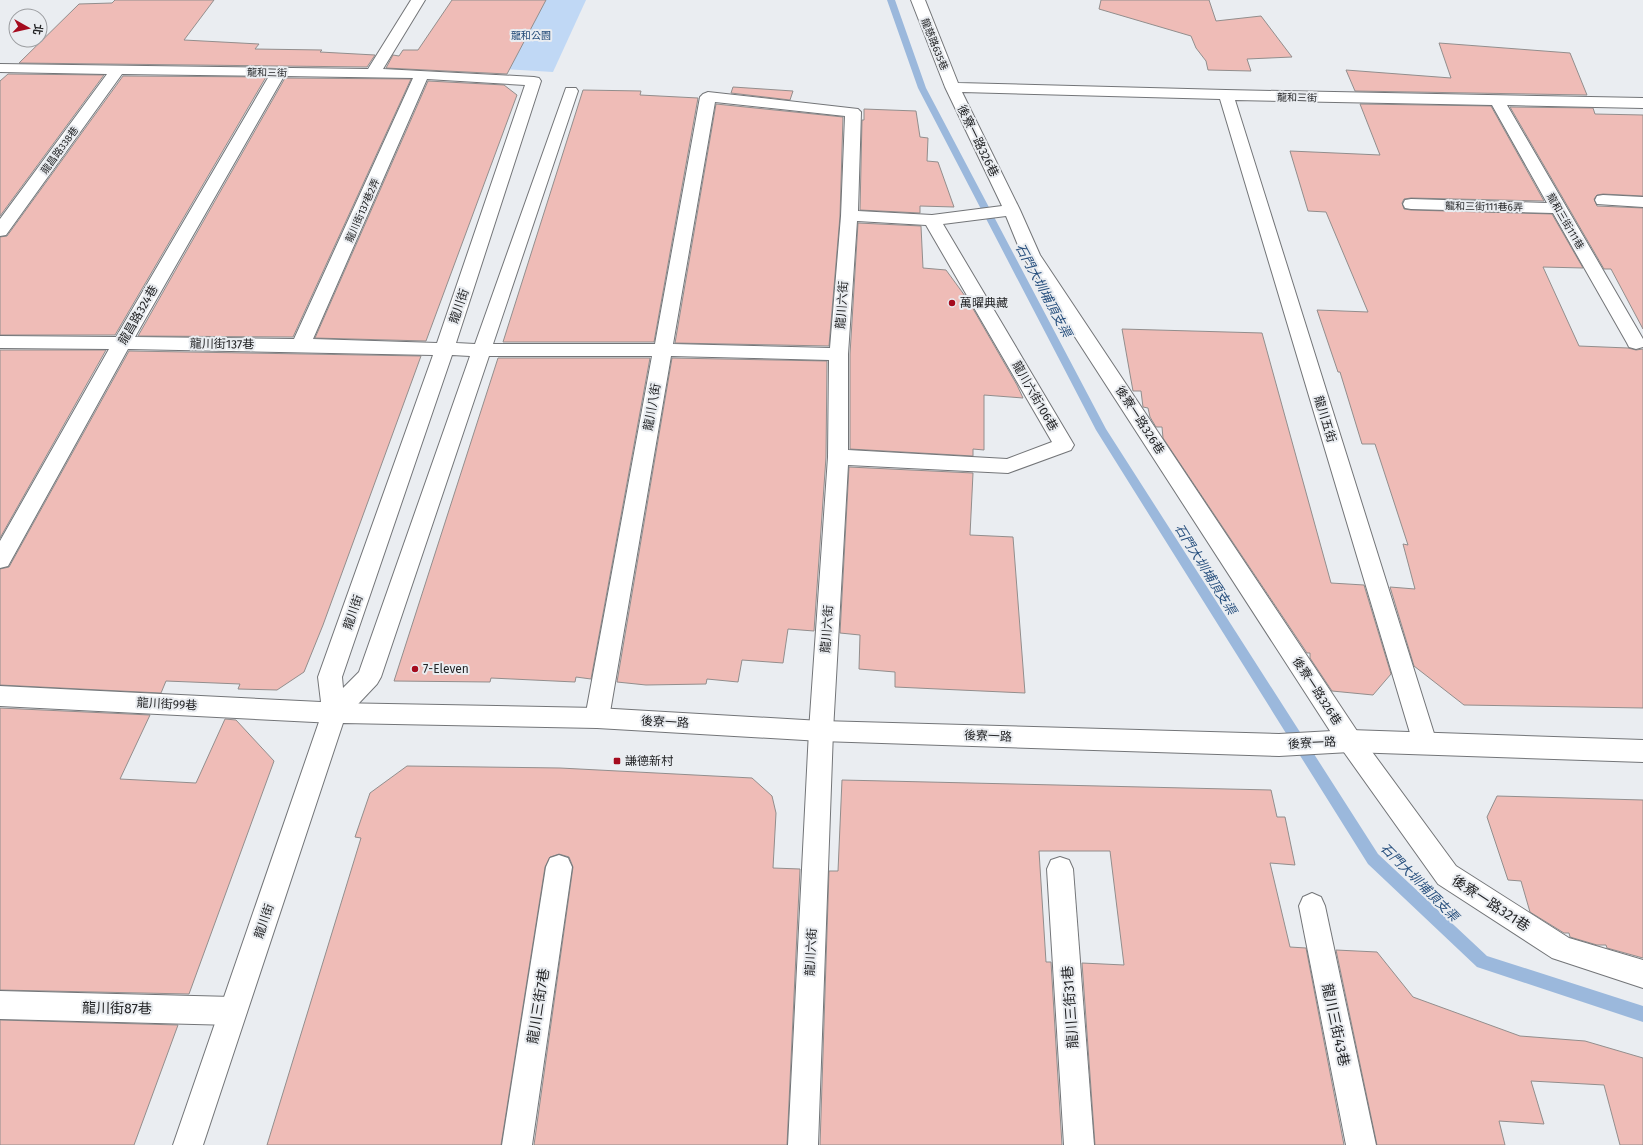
<svg xmlns="http://www.w3.org/2000/svg" width="1643" height="1145" viewBox="0 0 1643 1145" font-family="'Fira Sans','Noto Sans TC',sans-serif">
<style>
.green{fill:#c0d8f5}
.lines{fill:none;stroke-linecap:round;stroke-linejoin:round}
.stream{fill:#9bb8dc;fill-rule:evenodd}
.building{fill:#efbcb7;stroke:#928e8d}
.service-casing{stroke:#737578;stroke-width:2}
.minor-casing{stroke:#737578;stroke-width:2}
.service{fill:#fff;fill-rule:evenodd}
.minor{fill:#fff;fill-rule:evenodd}
.poi-dot{fill:#a50b1e;stroke:#eaedf1;stroke-width:1.5}
.labels{text-anchor:middle;stroke-width:4;stroke-linejoin:round;paint-order:stroke}
.far-park-label{font-size:10px;fill:#214977;stroke:#eaedf1}
.far-street-label{font-size:10px;fill:#242527;stroke:#eaedf1}
.street-label{font-size:12px;fill:#242527;stroke:#eaedf1}
.poi-label{font-size:12px;fill:#242527;stroke:#eaedf1;text-anchor:start}
.water-label{font-size:13px;font-style:italic;fill:#29517f;stroke:#eaedf1}
.near-street-label{font-size:14px;fill:#242527;stroke:#eaedf1}
</style>
<rect width="100%" height="100%" fill="#eaedf1"/>
<path class="green" d="M491,0H586L553,72L454,66Z"/>
<g class="lines">
<path class="stream" d="M887,0H895L926,88L1106,429L1378,854L1487,956L1643,1006V1022L1477,967L1368,864L1096,430L918,88Z"/>
</g>
<g class="building">
<path d="M115,0H214L184,40L259,44L255,49L322,50L320,52L375,55L367,67L19,63L79,4L112,3Z"/>
<path d="M452,0H546L507,74L386,68L393,55L399,56L403,50H418Z"/>
<path d="M1101,0H1209L1216,21L1261,16L1292,57L1247,59L1251,71L1208,70L1206,61L1196,48L1191,36L1099,9Z"/>
<path d="M1439,43L1570,53L1587,95L1355,91L1346,70L1451,78Z"/>
<path d="M8,74L104,75L0,216V81Z"/>
<path d="M123,76L266,77L115,335H0V237L7,236Z"/>
<path d="M285,78L411,79L293,337L138,336Z"/>
<path d="M428,81L504,85L517,95L426,341L315,338Z"/>
<path d="M733,87L793,91L790,100L731,93Z"/>
<path d="M583,90L641,91L640,95L698,98L654,342H503Z"/>
<path d="M716,104L843,117L840,216L829,346L675,343Z"/>
<path d="M1360,104L1491,106L1544,201L1411,198L1404,199L1402,203L1404,209L1411,210L1552,214L1583,268L1543,267L1579,346L1628,348L1636,350L1643,349V708L1464,705L1414,666L1390,587L1415,589L1403,544L1408,545L1375,444H1362L1340,372H1338L1317,310L1368,312L1326,212L1308,211L1290,151L1380,155Z"/>
<path d="M1510,107L1593,108L1595,114L1643,115V196L1603,194L1597,195L1594,199L1597,206L1643,208V329L1611,269H1604Z"/>
<path d="M864,109L916,111L920,137L928,138L927,161L938,162L954,207L920,206V213L860,210L862,120H864Z"/>
<path d="M858,223L921,226L923,268L946,270L968,300L1017,385L1023,398L984,395V450L973,449V456L850,449V354Z"/>
<path d="M1122,329L1262,333L1331,583L1364,585L1391,674L1373,695L1332,691L1310,658V653H1307L1163,438L1162,427H1156L1150,417L1148,408L1143,407L1141,391H1133Z"/>
<path d="M0,350H106L0,538Z"/>
<path d="M129,351L421,356L323,625L304,672L277,690L238,689L240,684L166,681L161,693L0,685V569L9,567Z"/>
<path d="M498,358H650L591,679L576,677L575,682L491,678L490,682L394,681Z"/>
<path d="M672,358L827,361L826,457L814,631L788,629L783,663L742,660L738,682L707,679L706,684L646,685L617,682Z"/>
<path d="M849,467L973,473L970,535L1013,537L1025,693L895,687V672L859,669L860,635L840,633Z"/>
<path d="M0,708L150,715L120,779L196,783L225,719L236,720L274,761L189,994L0,990Z"/>
<path d="M407,766L560,768L752,778L772,796L776,813L773,868L800,869L787,1145H534L573,867L569,857L559,854L550,857L545,867L501,1145H267L361,838L355,837L370,793Z"/>
<path d="M842,780L1271,790L1277,817H1285L1295,865L1270,863L1290,947L1306,948L1344,1145H1095L1082,963L1124,965L1110,851H1039L1046,962H1051L1062,1145H820L829,871H838Z"/>
<path d="M1497,796L1643,800V958L1607,948L1606,945H1597L1570,937L1569,933H1564L1530,912L1521,881L1508,880L1487,817Z"/>
<path d="M1336,950L1377,952L1413,997L1520,1036L1585,1041L1643,1058V1145H1620L1604,1085L1531,1081L1544,1124L1499,1121L1505,1145H1377Z"/>
<path d="M0,1020L178,1025L134,1145H0Z"/>
</g>
<g class="lines">
<g class="service-casing">
<g id="service">
<path d="M411,0H425L383,69L534,77L539,78L541,81L456,343L475,344L566,88H576L578,91L493,344H655L700,97L703,94L708,92L858,109L861,112L858,211L932,215L1002,206L945,87L911,0H925L958,83L1226,90L1643,98V108L1507,105L1643,339V347L1636,349L1629,347L1627,343L1553,213L1411,209L1405,208L1403,204L1405,200L1411,199L1547,203L1492,105L1235,100L1437,743L1434,750L1425,754L1416,750L1413,743L1220,99L962,92L1020,210L1040,255L1359,734L1456,866L1569,938L1643,960V988L1552,958L1438,884L1341,748L1022,255L1006,216L943,224L1074,445L1071,450L1008,473L848,465L833,731L818,1145H788L809,731L828,457L829,360L671,356L609,718L606,725L597,728L588,725L585,718L652,356H489L381,677L377,684L343,720L334,723L0,706V686L321,702L318,677L433,355L128,349L8,566L0,568V541L109,349L0,348V336L116,337L269,76L122,74L6,235L0,236V219L107,74L0,72V64L368,69ZM284,76L413,78L294,339L135,337ZM427,79L525,85L437,343L313,339ZM715,102L845,116L841,216L830,348L673,344ZM857,221L926,225L1052,442L1007,459L848,450V354ZM452,355L470,356L359,672L343,688L342,677Z"/>
<path d="M559,855L568,858L572,867L532,1145H502L546,867L550,858Z"/>
<path d="M1060,857L1069,860L1073,869L1094,1145H1064L1047,869L1051,860Z"/>
<path d="M1312,893L1321,897L1325,906L1376,1145H1346L1299,906L1303,897Z"/>
<path d="M0,991L233,997L243,1001L247,1011L243,1021L233,1025L0,1019Z"/>
</g>
</g>
<g class="minor-casing">
<g id="minor">
<path d="M1603,195L1643,197V207L1597,204L1595,200L1597,196Z"/>
<path d="M334,703L597,708L821,721L1279,734L1350,730L1643,740V762L1350,752L1279,756L821,741L597,728L343,723L203,1145H173L322,713L325,706Z"/>
</g>
</g>
<use href="#service" class="service"/>
<use href="#minor" class="minor"/>
</g>
<g class="poi-dot">
<circle cx="952" cy="303" r="4"/>
<circle cx="415" cy="669" r="4"/>
<rect x="613" y="757" width="8" height="8" rx="2"/>
</g>
<g class="labels">
<g class="far-park-label">
<text x="531" y="39">龍和公園</text>
</g>
<g class="far-street-label">
<text transform="translate(935 44) rotate(68)" y="4">龍慈路635巷</text>
<text transform="translate(267 72) rotate(1)" y="4">龍和三街</text>
<text transform="translate(1297 97) rotate(1)" y="4">龍和三街</text>
<text transform="translate(59 150) rotate(-54)" y="4">龍昌路338巷</text>
<text transform="translate(1484 206) rotate(1)" y="4">龍和三街111巷6弄</text>
<text transform="translate(362 210) rotate(-66)" y="4">龍川街137巷2弄</text>
<text transform="translate(1566 221) rotate(60)" y="4">龍和三街111巷</text>
</g>
<g class="street-label">
<text transform="translate(978 141) rotate(64)" y="4">後寮一路326巷</text>
<text transform="translate(842 305) rotate(-86)" y="4">龍川六街</text>
<text transform="translate(459 306) rotate(-71)" y="4">龍川街</text>
<text transform="translate(138 315) rotate(-60)" y="4">龍昌路324巷</text>
<text transform="translate(222 344) rotate(1)" y="4">龍川街137巷</text>
<text transform="translate(1035 396) rotate(60)" y="4">龍川六街106巷</text>
<text transform="translate(652 407) rotate(-80)" y="4">龍川八街</text>
<text transform="translate(1325 419) rotate(73)" y="4">龍川五街</text>
<text transform="translate(1140 420) rotate(57)" y="4">後寮一路326巷</text>
<text transform="translate(353 612) rotate(-71)" y="4">龍川街</text>
<text transform="translate(827 629) rotate(-86)" y="4">龍川六街</text>
<text transform="translate(1317 691) rotate(57)" y="4">後寮一路326巷</text>
<text transform="translate(167 704) rotate(3)" y="4">龍川街99巷</text>
<text transform="translate(665 722) rotate(3)" y="4">後寮一路</text>
<text transform="translate(988 736) rotate(2)" y="4">後寮一路</text>
<text transform="translate(1312 743) rotate(-3)" y="4">後寮一路</text>
<text transform="translate(264 921) rotate(-71)" y="4">龍川街</text>
<text transform="translate(811 952) rotate(-87)" y="4">龍川六街</text>
</g>
<g class="poi-label">
<text x="960" y="307">萬曜典藏</text>
<text x="423" y="673">7-Eleven</text>
<text x="625" y="765">謙德新村</text>
</g>
<g class="water-label">
<text transform="translate(1044 290) rotate(62)" y="5">石門大圳埔頂支渠</text>
<text transform="translate(1206 569) rotate(58)" y="5">石門大圳埔頂支渠</text>
<text transform="translate(1420 882) rotate(45)" y="5">石門大圳埔頂支渠</text>
</g>
<g class="near-street-label">
<text transform="translate(1491 903) rotate(33)" y="5">後寮一路321巷</text>
<text transform="translate(538 1006) rotate(-81)" y="5">龍川三街7巷</text>
<text transform="translate(1070 1007) rotate(-94)" y="5">龍川三街31巷</text>
<text transform="translate(117 1008) rotate(1)" y="5">龍川街87巷</text>
<text transform="translate(1336 1025) rotate(78)" y="5">龍川三街43巷</text>
</g>
</g>
<g transform="translate(28 28) rotate(98)"><circle r="19" fill="#eaedf1" stroke="#9b9da0"/>
<path d="M0-3L7 15L0 10L-7 15Z" fill="#a50b1e"/>
<text y="-6" font-size="11" font-weight="bold" text-anchor="middle" fill="#242527">北</text>
</g>
</svg>
